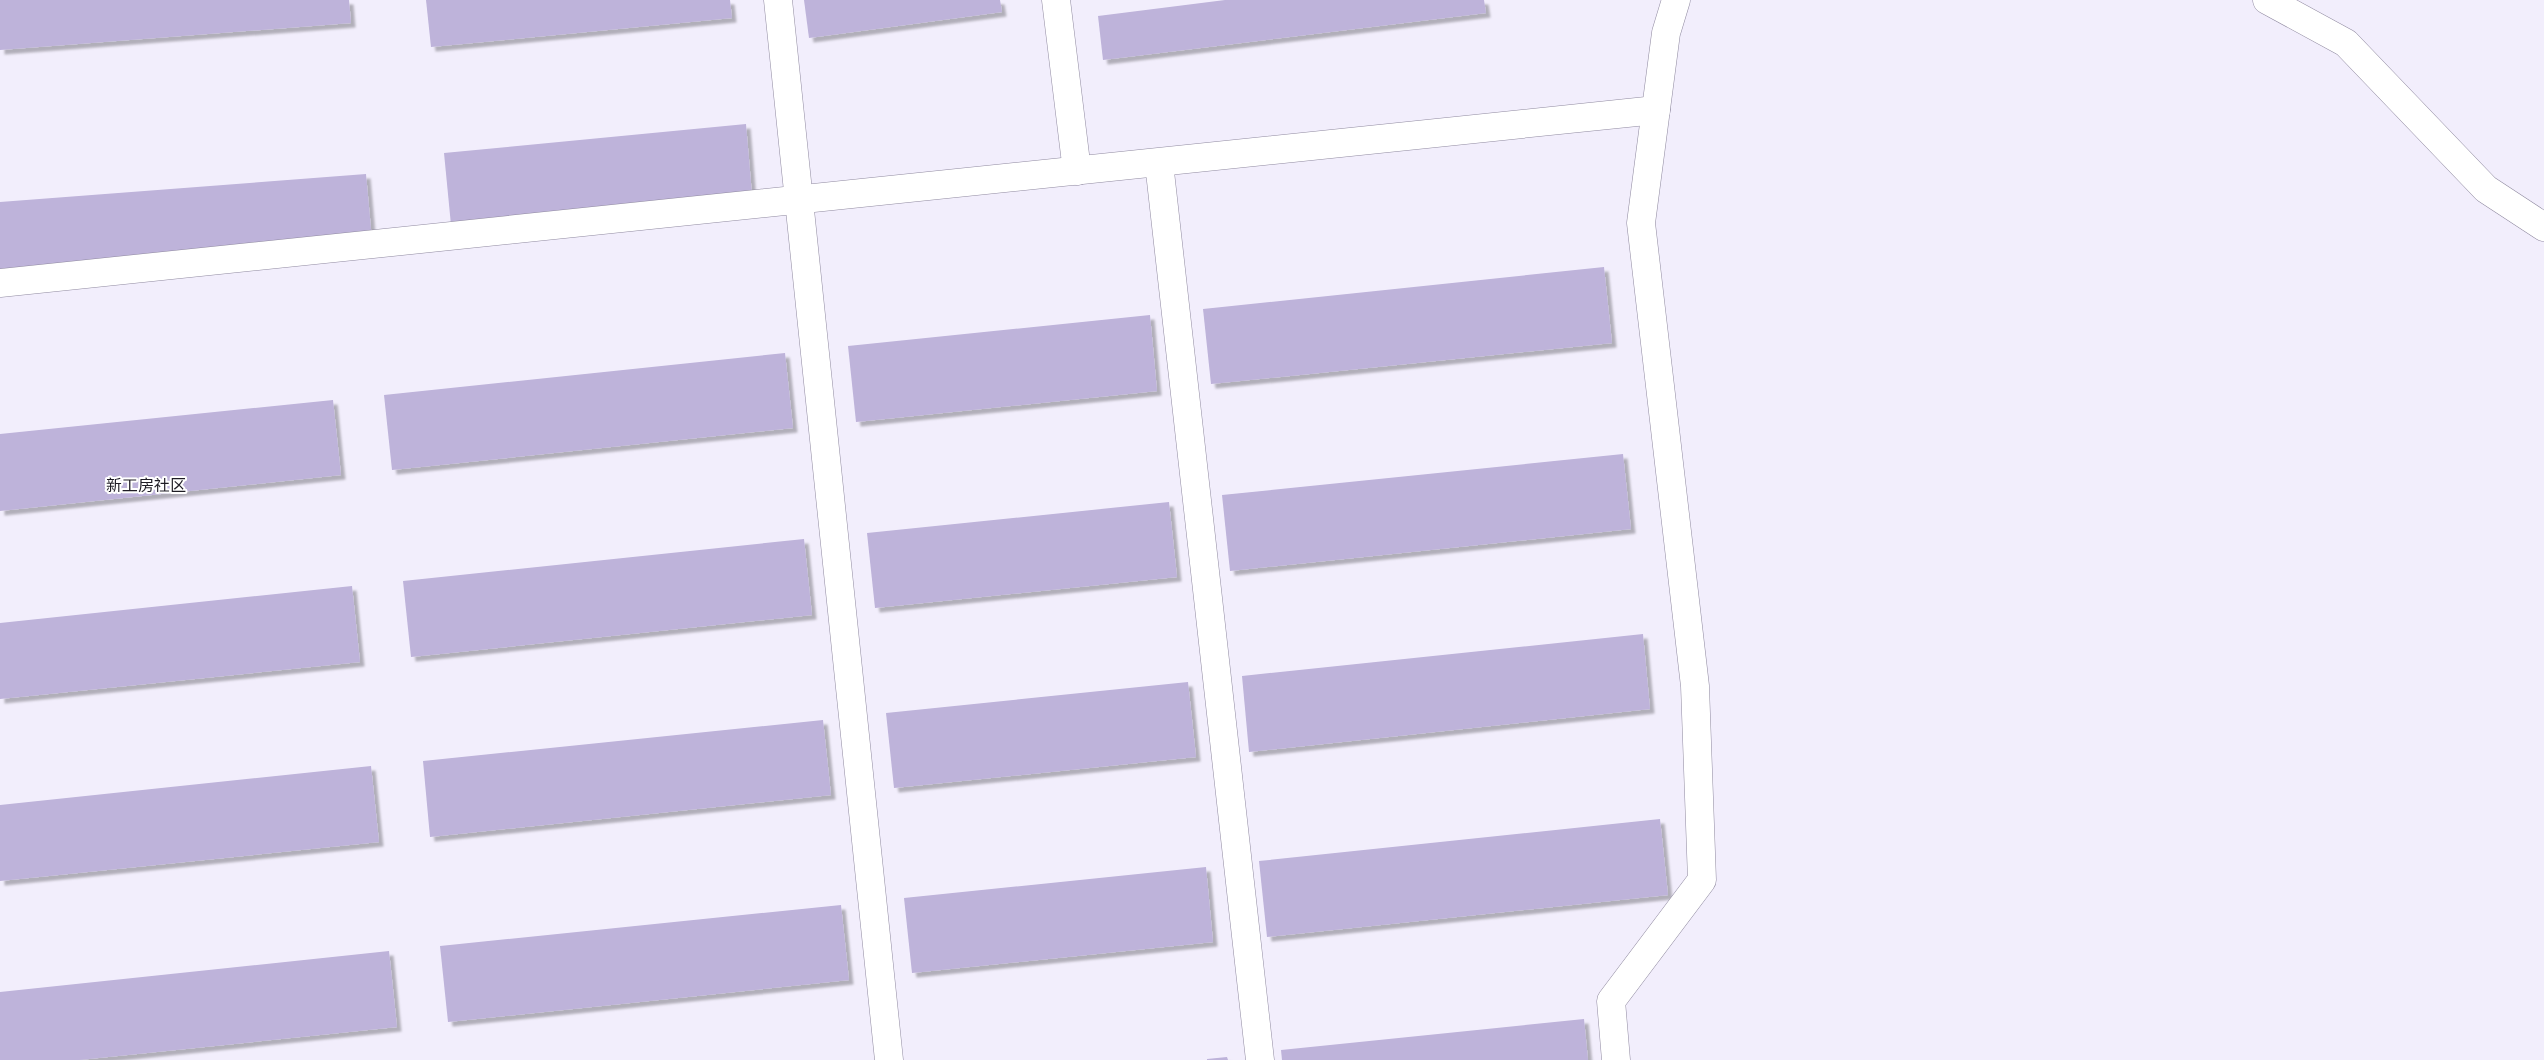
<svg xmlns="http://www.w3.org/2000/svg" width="2544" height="1060" viewBox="0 0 2544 1060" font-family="'Asap Condensed','Noto Sans SC',sans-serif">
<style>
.building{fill:#beb3da;filter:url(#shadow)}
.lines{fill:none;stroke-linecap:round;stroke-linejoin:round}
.minor-casing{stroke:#908aa0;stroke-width:29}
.minor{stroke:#fff;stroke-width:28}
.labels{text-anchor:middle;stroke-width:4;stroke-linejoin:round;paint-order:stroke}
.quarter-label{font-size:16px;fill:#1e1c24;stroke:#fff}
</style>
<defs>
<filter id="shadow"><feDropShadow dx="4.5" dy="4.5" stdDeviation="1" flood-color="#0004"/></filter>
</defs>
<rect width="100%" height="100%" fill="#f2eefc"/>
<g class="building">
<path d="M0,0H349L351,23L0,50Z"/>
<path d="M426,0H730L732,18L431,47Z"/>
<path d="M804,0H1000L1002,12L809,38Z"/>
<path d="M1225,0H1484L1486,13L1103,60L1098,16Z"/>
<path d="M746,124L752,195L451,225L444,153Z"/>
<path d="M366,174L372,240L0,269V202Z"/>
<path d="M1604,267L1612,343L1211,384L1203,309Z"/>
<path d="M1150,315L1157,391L856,422L848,346Z"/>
<path d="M785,353L793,428L392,470L384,395Z"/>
<path d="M333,400L341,475L0,511V434Z"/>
<path d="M1623,454L1631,529L1230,571L1222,495Z"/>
<path d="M1169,502L1177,577L875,608L867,533Z"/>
<path d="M804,539L812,615L411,657L403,581Z"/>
<path d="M352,586L360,662L0,699V623Z"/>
<path d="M1643,634L1650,709L1249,752L1242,676Z"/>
<path d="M1188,682L1196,757L894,788L886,713Z"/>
<path d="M823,720L831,795L430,837L423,761Z"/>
<path d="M371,766L379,842L0,881V805Z"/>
<path d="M1660,819L1668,895L1267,937L1259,861Z"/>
<path d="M1206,867L1213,942L912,973L904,898Z"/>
<path d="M841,905L849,980L448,1022L440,946Z"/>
<path d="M389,951L397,1027L79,1060H0V992Z"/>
<path d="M1584,1019L1588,1060H1282L1281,1050Z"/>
<path d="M1227,1057L1228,1060H1207V1059Z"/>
</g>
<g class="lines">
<g class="minor-casing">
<g id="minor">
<path d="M778,0L889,1060"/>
<path d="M1056,0L1077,171"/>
<path d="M2267,0L2346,43L2486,189L2544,227"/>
<path d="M1159,163L1260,1060"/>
<path d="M0,283L1656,110"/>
<path d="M1616,1060L1611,1001L1702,880L1695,686L1641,223L1666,33L1676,0"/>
</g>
</g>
<use href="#minor" class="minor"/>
</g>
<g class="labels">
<g class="quarter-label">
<text x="146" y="491">新工房社区</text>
</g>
</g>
</svg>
